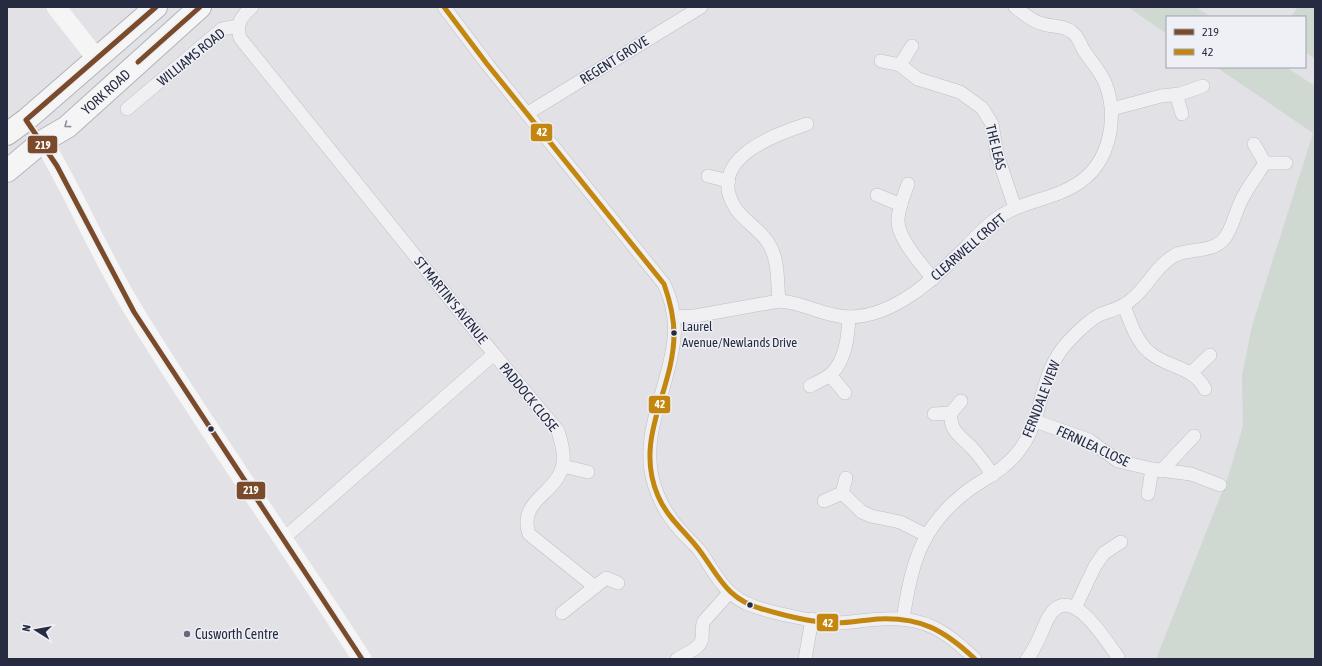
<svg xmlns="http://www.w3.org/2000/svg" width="1322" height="666" viewBox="0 0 1322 666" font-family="'Asap Condensed',sans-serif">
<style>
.green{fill:#cfd9d1}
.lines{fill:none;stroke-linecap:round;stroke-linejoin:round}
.street-casing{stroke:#bfbfc4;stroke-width:14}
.highway-casing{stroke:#b3b4bb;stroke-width:24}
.street{stroke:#f0f0f3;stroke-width:13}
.secondary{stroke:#f5f5f6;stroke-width:19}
.highway{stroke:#f5f5f6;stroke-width:22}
.bus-1-casing{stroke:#eef0f6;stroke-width:8}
.bus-2-casing{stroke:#eef0f6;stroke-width:8}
.bus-1{stroke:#7a4b2a;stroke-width:5}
.bus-2{stroke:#c38710;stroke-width:5}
.oneway{stroke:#8e909c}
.bus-dot{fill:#262b41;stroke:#eef0f6;stroke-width:1.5}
.poi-dot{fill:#676b7b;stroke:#eef0f6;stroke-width:1.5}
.labels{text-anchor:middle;stroke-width:3;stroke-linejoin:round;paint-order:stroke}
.bus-label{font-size:13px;fill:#262b41;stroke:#eef0f6;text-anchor:start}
.street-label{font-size:14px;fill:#262b41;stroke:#eef0f6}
.poi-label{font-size:14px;fill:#262b41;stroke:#eef0f6;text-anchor:start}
.line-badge{stroke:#eef0f6;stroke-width:1.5}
.badge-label{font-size:11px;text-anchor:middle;font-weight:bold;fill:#fff}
</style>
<rect width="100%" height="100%" fill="#e1e1e6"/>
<g class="green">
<path d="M1128,7H1196L1211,17H1167V34Z"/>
<path d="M1298,7H1315V59L1305,52V17H1291Z"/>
<path d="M1216,67H1286L1315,86V659H1156L1228,477L1243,426L1242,376L1252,326L1313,133Z"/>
</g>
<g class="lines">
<g class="street-casing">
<g id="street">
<path d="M252,7C241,16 236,24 240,38L494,354L283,539"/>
<path d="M444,7L487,64L664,284C699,354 633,414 654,484C659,501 669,518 681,531C687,538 694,544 700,551C716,574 724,596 753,606C769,612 819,623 836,623C852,623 868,619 884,619C926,617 946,631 975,659"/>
<path d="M881,61L900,65L918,79L960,92L982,108L992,124L997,154L1015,208"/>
<path d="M900,65L912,46"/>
<path d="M1176,94L1182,114"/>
<path d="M127,109L222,29L238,26"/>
<path d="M1112,109L1161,96L1180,94L1203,86"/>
<path d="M528,113L701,7"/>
<path d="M1254,144L1265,163H1286"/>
<path d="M708,176L729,181"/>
<path d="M908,184C904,196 898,208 898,220C897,238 922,265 933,279"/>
<path d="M877,195L901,205"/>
<path d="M779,301C777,283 779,260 769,244C761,230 745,222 736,209C704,160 773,135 807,124"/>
<path d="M1124,306C1130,321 1136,341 1149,352C1167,368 1193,366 1205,389"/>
<path d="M675,317L695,316L779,301C803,302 825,317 850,317C896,316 935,278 966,247C977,236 988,223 1002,215C1026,200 1056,199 1080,182C1110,161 1118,118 1106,85C1101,71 1090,61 1083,49C1079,42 1079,37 1072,32C1063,25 1053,27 1043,24C1033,22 1023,13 1015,7"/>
<path d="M494,354L558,431C562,444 566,458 561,471C553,494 518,502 529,534L595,587"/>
<path d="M1191,373L1210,355"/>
<path d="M830,375L845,393"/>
<path d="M810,386C817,382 826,379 832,373C846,359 848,336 849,317"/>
<path d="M951,413C949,431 961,436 972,448C980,456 986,466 993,475"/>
<path d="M934,414L951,413L961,401"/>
<path d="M1035,421L1089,440L1118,461L1152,469L1191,474L1220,485"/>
<path d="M563,466L588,472"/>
<path d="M1161,471L1194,436"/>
<path d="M842,493L862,512L871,516L900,522L926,535"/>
<path d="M1148,494L1152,469"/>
<path d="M824,501L842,493L846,478"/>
<path d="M1075,608L1095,566L1104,553L1121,542"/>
<path d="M562,613L606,578L618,583"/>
<path d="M903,619C912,562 921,525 970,489C987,477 1005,469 1018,452C1045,419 1037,376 1067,343C1076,333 1087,322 1099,315C1111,310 1123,308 1132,299C1149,285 1155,267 1175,255C1190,248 1212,253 1224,239C1233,228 1235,212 1242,199C1248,187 1257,175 1265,163"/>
<path d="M677,659C685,654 700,649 702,639C703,633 701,627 704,621L729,593"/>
<path d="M805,659L812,619"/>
<path d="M1027,659C1037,647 1041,632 1048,618C1070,579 1105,640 1118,657"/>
</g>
</g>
<g class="highway-casing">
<g id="highway">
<path d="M7,134L26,120L156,7"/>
<path id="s1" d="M7,171L43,141L67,127L200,7"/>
</g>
</g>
<use href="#street" class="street"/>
<g class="secondary">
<path d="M56,7L97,59"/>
<path d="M43,141C76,196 100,256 134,311C206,429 287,542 362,659"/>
</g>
<use href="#highway" class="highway"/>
<g class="bus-1-casing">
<g id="bus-1">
<path d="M156,7L26,120L57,166L134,312L362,659"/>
<path d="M138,62L200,7"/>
</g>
</g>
<g class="bus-2-casing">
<path id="bus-2" d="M444,7L487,64L664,284C670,301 674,316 674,334C674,390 633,438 658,496C668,519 686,532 700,551C720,578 727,599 762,609C786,616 812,623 836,623C850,623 864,620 878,619C921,617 944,630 975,659"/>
</g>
<use href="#bus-1" class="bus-1"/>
<use href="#bus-2" class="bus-2"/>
</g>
<defs><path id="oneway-chevron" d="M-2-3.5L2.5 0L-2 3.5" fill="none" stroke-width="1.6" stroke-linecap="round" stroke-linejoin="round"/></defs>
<use class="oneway" href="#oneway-chevron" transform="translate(67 125) rotate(143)"/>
<g class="bus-dot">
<circle cx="674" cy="333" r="3.5"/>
<circle cx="211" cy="429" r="3.5"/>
<circle cx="750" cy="605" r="3.5"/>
</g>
<circle class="poi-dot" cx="187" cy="634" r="4"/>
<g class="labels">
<g class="bus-label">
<text x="682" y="331">Laurel<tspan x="682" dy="16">Avenue/Newlands Drive</tspan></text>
</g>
<g class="street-label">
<text transform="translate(191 57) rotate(-39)" y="5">WILLIAMS ROAD</text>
<text transform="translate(614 60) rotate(-32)" y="5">REGENT GROVE</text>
<text dy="5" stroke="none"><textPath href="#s1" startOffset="127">YORK ROAD</textPath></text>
<text transform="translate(996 147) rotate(76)" y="5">THE LEAS</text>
<text transform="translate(968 247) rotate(-41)" y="5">CLEARWELL CROFT</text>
<text transform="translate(451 300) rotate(51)" y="5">ST MARTIN'S AVENUE</text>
<text transform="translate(529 397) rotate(51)" y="5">PADDOCK CLOSE</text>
<text transform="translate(1041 399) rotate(-69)" y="5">FERNDALE VIEW</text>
<text transform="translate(1093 446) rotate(25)" y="5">FERNLEA CLOSE</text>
</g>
<g class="poi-label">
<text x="195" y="639">Cusworth Centre</text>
</g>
</g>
<g class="line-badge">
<rect x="530" y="123" width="23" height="19" rx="4" fill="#c38710"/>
<rect x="27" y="135" width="31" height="19" rx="4" fill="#7a4b2a"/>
<rect x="648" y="395" width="23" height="19" rx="4" fill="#c38710"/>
<rect x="236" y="481" width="30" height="19" rx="4" fill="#7a4b2a"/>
<rect x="816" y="613" width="23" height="19" rx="4" fill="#c38710"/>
</g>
<g class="badge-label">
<text x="542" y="136">42</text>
<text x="43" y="149">219</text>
<text x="660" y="408">42</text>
<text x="251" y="494">219</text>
<text x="828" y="627">42</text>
</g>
<rect width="1322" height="666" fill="none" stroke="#262b41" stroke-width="16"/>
<rect x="1166" y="16" width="140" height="52" fill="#eef0f6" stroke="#9ea1ae"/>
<rect x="1174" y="29" width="20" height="6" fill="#7a4b2a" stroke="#9ea1ae"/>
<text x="1202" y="36" font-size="12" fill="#262b41">219</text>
<rect x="1174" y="49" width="20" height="6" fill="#c38710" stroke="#9ea1ae"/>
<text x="1202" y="56" font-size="12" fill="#262b41">42</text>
<g transform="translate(36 630) rotate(281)" stroke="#eef0f6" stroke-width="3" paint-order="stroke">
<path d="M0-3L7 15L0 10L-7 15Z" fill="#262b41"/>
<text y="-6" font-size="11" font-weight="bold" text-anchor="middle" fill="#262b41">N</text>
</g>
</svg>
